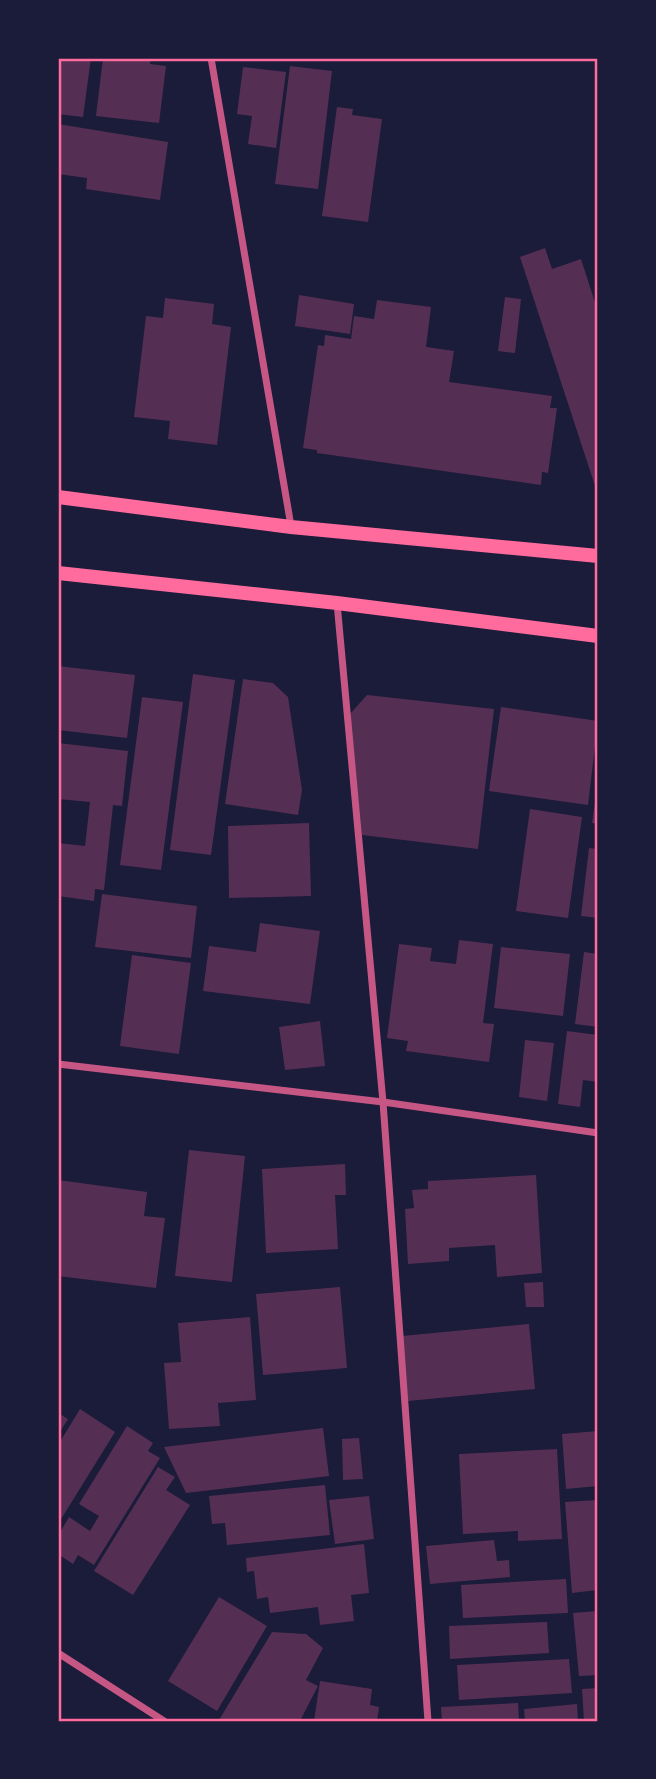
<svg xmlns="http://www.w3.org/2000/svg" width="656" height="1779" viewBox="0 0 656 1779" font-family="'PT Sans Narrow',sans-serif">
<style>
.building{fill:#542f53}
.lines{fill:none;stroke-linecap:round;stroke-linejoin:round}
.minor{stroke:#c65784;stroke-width:7}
.secondary{stroke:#ff6b9d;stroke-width:14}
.neatline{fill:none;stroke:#ff6b9d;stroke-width:2.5}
</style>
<rect width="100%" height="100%" fill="#1b1b3a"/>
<g class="building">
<path d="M58,58H91L83,117L58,114Z"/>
<path d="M103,58H151L150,64L166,66L159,123L96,116Z"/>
<path d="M290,66L332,71L318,189L275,184Z"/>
<path d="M243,67L286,72L276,148L248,144L252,116L237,114Z"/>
<path d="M337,107L353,109L352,115L382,119L368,222L322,216Z"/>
<path d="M58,124L168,142L160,200L86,189L87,178L58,174Z"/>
<path d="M545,248L552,269L581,259L598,312V495L520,257Z"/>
<path d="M299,295L354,304L350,334L295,326Z"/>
<path d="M505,297L521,299L515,353L498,351Z"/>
<path d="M165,298L214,304L212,324L231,327L217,445L168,439L170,421L134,417L146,316L163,318Z"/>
<path d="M377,300L431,307L426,347L454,351L449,382L552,396L550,408H557L548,473L542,472L541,485L317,453V450L303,448L318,345L324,346L325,335L351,339L354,316L374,319Z"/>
<path d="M58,666L135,675L127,738L58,730Z"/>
<path d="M193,674L235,680L211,855L170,850Z"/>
<path d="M243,679L273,683L288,697L302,790L298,815L225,804Z"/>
<path d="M367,695L494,709L478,849L362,835L350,714Z"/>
<path d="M142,697L183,702L161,870L120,865Z"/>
<path d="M501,707L598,721L588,805L489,791Z"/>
<path d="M58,743L128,751L122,806L113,805L104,890L95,889L94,901L58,896V843L85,846L90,802L58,799Z"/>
<path d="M597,788H598V824L592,823Z"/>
<path d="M530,809L582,817L568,918L516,911Z"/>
<path d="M309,823L311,896L229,898L228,826Z"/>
<path d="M589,848L598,849V918L581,916Z"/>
<path d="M102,894L197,906L191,958L95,947Z"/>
<path d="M260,923L320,931L310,1004L203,991L209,946L256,952Z"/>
<path d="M459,940L493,944L483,1023L494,1024L489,1062L406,1051L408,1041L387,1038L399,944L432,948L430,961L456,964Z"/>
<path d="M501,947L570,954L563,1016L494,1008Z"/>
<path d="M584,952L598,954V1027L575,1024Z"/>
<path d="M132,955L191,963L179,1054L120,1046Z"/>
<path d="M320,1021L325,1066L285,1070L279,1027Z"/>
<path d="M567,1031L598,1035V1082L583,1080L580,1107L558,1104Z"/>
<path d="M525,1040L554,1043L547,1101L519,1097Z"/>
<path d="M189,1150L245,1156L232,1282L175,1276Z"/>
<path d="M345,1164L346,1195H335L338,1249L266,1253L262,1169Z"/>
<path d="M536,1175L542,1273L497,1277L495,1245L449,1248V1261L408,1264L405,1209L414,1208L412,1190L428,1189V1181Z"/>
<path d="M58,1180L147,1192L144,1216L165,1218L156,1288L58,1276Z"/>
<path d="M543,1282L544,1307H526L524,1283Z"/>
<path d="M340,1287L347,1368L263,1375L256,1294Z"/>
<path d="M250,1317L256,1400L218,1403L220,1426L169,1429L164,1363L181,1362L178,1323Z"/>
<path d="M529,1324L535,1389L408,1401L402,1336Z"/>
<path d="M80,1409L115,1432L58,1524V1445Z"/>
<path d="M58,1413L68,1419L58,1435Z"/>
<path d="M127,1426L153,1443L148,1451L160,1458L94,1565L78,1555L73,1564L58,1554V1536L69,1517L90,1531L99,1516L79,1504Z"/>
<path d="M323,1428L329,1476L186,1493L164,1447Z"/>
<path d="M598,1431V1486L566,1489L562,1434Z"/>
<path d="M359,1438L363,1479L343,1480L342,1439Z"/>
<path d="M557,1449L562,1539L518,1541V1531L463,1534L459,1454Z"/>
<path d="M158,1467L175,1477L166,1490L190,1505L133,1595L94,1571Z"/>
<path d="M325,1485L330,1535L227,1545L225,1523L212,1524L209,1496Z"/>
<path d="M369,1496L374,1539L335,1544L329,1500Z"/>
<path d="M598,1500V1590L572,1593L565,1502Z"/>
<path d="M494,1540L497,1561L509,1560L510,1577L430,1584L426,1546Z"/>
<path d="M364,1544L369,1593L351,1595L354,1621L320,1625L318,1607L270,1613L268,1597L257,1599L254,1571L247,1572L246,1558Z"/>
<path d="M566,1579L568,1613L463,1618L461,1585Z"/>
<path d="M219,1597L267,1626L217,1711L168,1681Z"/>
<path d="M598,1611V1675L579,1676L573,1613Z"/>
<path d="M547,1622L549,1653L450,1659L449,1626Z"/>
<path d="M272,1632L306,1634L323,1648L306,1680L318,1686L300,1721H221L219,1720Z"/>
<path d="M569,1659L572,1693L459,1700L457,1665Z"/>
<path d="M320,1681L372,1689L370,1705L379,1707L377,1721H314Z"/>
<path d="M598,1688V1721H584L582,1689Z"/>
<path d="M518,1703L519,1721H442L441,1707Z"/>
<path d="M577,1704L578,1721H525L524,1709Z"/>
</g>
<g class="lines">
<g class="minor">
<path d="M211,58L291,526"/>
<path d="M337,603L383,1102L428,1721"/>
<path d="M58,1064L383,1102L598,1133"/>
<path d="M58,1653L164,1721"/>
</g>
<g class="secondary">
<path d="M58,497L291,527L598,556"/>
<path d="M58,573L337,603L598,636"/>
</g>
</g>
<rect width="656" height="1779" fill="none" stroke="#1b1b3a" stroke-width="119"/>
<rect x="60" y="60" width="536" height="1660" class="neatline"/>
</svg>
